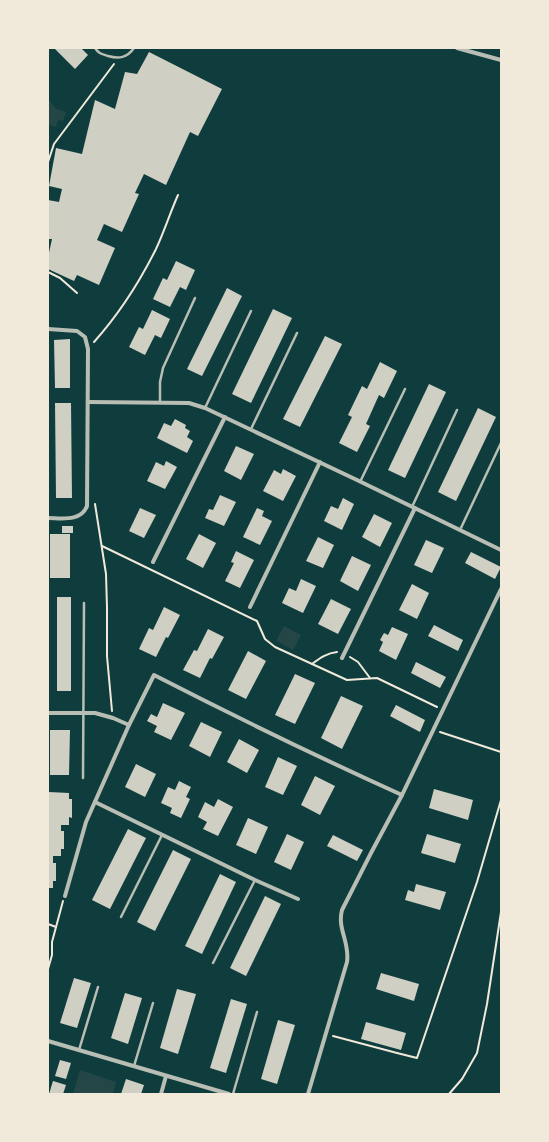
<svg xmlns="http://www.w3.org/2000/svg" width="549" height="1142" viewBox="0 0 549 1142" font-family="Bitter,serif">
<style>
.green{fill:#244646}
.building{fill:#cfcfc3}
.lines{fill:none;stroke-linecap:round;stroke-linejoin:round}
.path{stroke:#f1e9da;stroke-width:2}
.service{stroke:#b8beb3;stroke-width:2.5}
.minor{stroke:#b8beb3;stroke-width:4}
</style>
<rect width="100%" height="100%" fill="#0f3d3e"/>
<g class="green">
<path d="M48,99L56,109L66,112L63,121L58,120L56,127L50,125L48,131Z"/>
<path d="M284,626L301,635L293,650L276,641Z"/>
<path d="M80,1070L116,1082L113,1094H73Z"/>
</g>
<g class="building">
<path d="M54,48H81L88,55L75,69Z"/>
<path d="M149,52L222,89L198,136L190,132L166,185L144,174L135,193L139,194L122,232L104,224L97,240L115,248L99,285L77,275L74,281L48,269V257L52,239H48V200L59,202L62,189L49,186L56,148L82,154L95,100L115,109L125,72L137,74Z"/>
<path d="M176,261L195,270L186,290L180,287L170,307L153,299L163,278L167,280Z"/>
<path d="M227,288L242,296L202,376L187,369Z"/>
<path d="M273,309L292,318L251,403L232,394Z"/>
<path d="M152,310L170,319L161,338L155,335L145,355L129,347L139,327L143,329Z"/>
<path d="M325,336L342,344L300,427L283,419Z"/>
<path d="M70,339V388H55L54,340Z"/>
<path d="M380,362L397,371L384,398L379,395L366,424L370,426L357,452L339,443L352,417L348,415L362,386L367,389Z"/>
<path d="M429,384L446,392L405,478L388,470Z"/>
<path d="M55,403H71L72,498H56Z"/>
<path d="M478,408L496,417L456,501L438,492Z"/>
<path d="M175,419L186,425L185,428L190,431L187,437L193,441L187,453L157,438L164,423L171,426Z"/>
<path d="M236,446L254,454L241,480L224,471Z"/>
<path d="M166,461L177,467L165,489L147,481L156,462L164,466Z"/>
<path d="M283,469L296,476L283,501L263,491L274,470L281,474Z"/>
<path d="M220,495L236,502L224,526L205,518L209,509L213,510Z"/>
<path d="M343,498L354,504L342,530L324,521L331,506L338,509Z"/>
<path d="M140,508L156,515L144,538L129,531Z"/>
<path d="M257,508L264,511L262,516L272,521L260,545L243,537Z"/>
<path d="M374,514L392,523L380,547L362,537Z"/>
<rect x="62" y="526" width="11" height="7"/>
<rect x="50" y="534" width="20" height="44"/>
<path d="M199,534L216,543L203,568L186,559Z"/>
<path d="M318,537L334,545L323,568L306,561Z"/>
<path d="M426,540L444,548L432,573L414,565Z"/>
<path d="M236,551L254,560L240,588L225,581L234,563L231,562Z"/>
<path d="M471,552L501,567L495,579L465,563Z"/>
<path d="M352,556L371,565L358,591L340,581Z"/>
<path d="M301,579L316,586L303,613L282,603L289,588L296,591Z"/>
<path d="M412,584L429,593L417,619L399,610Z"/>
<rect x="57" y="597" width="14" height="94"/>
<path d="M331,599L351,609L338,634L318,624Z"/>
<path d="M164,607L180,615L168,638L166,637L156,657L139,649L149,628L153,630Z"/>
<path d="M434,625L463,640L458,651L428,636Z"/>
<path d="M392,627L408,634L396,660L379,651L383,642L380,640L384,633L388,635Z"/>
<path d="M208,629L224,637L212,659L210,658L200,678L183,670L194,650L197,651Z"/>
<path d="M248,651L266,661L246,699L228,690Z"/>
<path d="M416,662L446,677L440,688L411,673Z"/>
<path d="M295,674L315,683L295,724L275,715Z"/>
<path d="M341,696L363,706L342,749L321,738Z"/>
<path d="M163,703L185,713L171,740L154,732L157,726L147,721L151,714L157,717Z"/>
<path d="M396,705L425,720L420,732L390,716Z"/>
<path d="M201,722L222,732L210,757L189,746Z"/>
<path d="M50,730H70L69,775H50Z"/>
<path d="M239,739L259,750L247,773L227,762Z"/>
<path d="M278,757L297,766L283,795L265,787Z"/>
<path d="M136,764L156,774L145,797L125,787Z"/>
<path d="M315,776L335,786L320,815L301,805Z"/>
<path d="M179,781L191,787L186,797L190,799L181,818L170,813L172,808L161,803L168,787L175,790Z"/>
<path d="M434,789L473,800L468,820L429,808Z"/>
<path d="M49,792L69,793V799H72V818L69,817V825H61V831H64V849H61V856H53V863H56V881H53V888H48Z"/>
<path d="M218,799L233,807L218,836L203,829L207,822L198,817L205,802L214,807Z"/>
<path d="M248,818L268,827L256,854L236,845Z"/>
<path d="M128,829L146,838L110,909L92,900Z"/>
<path d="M287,834L304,842L291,870L274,862Z"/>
<path d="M427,834L461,844L455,863L421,853Z"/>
<path d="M333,835L363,850L357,861L327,846Z"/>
<path d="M173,850L191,859L155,931L137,922Z"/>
<path d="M220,874L236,882L202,954L185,946Z"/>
<path d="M416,884L446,892L440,910L405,900L408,890L414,892Z"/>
<path d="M265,896L281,904L246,976L230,968Z"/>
<path d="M381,973L419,984L414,1001L376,989Z"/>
<path d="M74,978L91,983L77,1028L60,1023Z"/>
<path d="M177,989L196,994L178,1054L160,1048Z"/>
<path d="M125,993L142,998L128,1044L111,1038Z"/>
<path d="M231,999L247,1004L226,1073L210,1068Z"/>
<path d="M278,1020L295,1025L277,1084L261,1079Z"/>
<path d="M366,1022L406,1033L401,1050L361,1039Z"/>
<path d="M60,1060L71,1063L66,1079L55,1076Z"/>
<path d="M126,1079L144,1085L141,1094L139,1093L138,1094H121Z"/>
<path d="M53,1081L66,1085L63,1094H49Z"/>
</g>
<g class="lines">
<g class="path">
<path d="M48,162L54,144L114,64"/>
<path d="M48,272L60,278L77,293"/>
<path d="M94,342C119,314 139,283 156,249C164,232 170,213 178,195"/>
<path d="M95,504L106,574L107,608V656L112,711"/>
<path d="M102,546L257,621L265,639L275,647L347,680L377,678L437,707"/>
<path d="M350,657L358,662L370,678"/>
<path d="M312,664C320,658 327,653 337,652"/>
<path d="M440,732L501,752"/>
<path d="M48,924L56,927"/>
<path d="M48,969L52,955V942L63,901"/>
<path d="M333,1036L397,1053L417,1058L477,882L501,800"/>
<path d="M449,1094L462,1079L477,1053L487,1004L501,912"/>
</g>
<g class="service">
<path d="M95,48C99,54 102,54 108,56C119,59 127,58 134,48"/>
<path d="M160,402V382L163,368L195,298"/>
<path d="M205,408L251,311"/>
<path d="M251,429L297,333"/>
<path d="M360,482L405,389"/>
<path d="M412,507L457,410"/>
<path d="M460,530L501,443"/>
<path d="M83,778L84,603"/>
<path d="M121,917L162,835"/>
<path d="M213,963L255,880"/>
<path d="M79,1050L98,987"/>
<path d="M134,1066L153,1003"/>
<path d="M233,1094L257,1012"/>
</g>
<g class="minor">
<path d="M457,48L501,60"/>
<path d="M48,329L77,331L85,337L88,349L87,506C81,522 61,518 48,518"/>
<path d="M88,402L189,403L205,408L357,480L501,550"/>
<path d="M153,562L225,417"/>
<path d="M250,607L320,462"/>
<path d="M342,658L415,508"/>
<path d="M48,713H95L113,718L129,725"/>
<path d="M95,802L255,880L298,899"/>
<path d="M65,896L86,822L129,725L154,675C236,717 318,757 402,795"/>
<path d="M48,1041L229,1094"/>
<path d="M161,1094L166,1076"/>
<path d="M308,1094L347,962C350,942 337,929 342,910L371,853L402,795L501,589"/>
</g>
</g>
<rect width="549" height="1142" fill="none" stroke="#f1e9da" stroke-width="98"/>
</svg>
